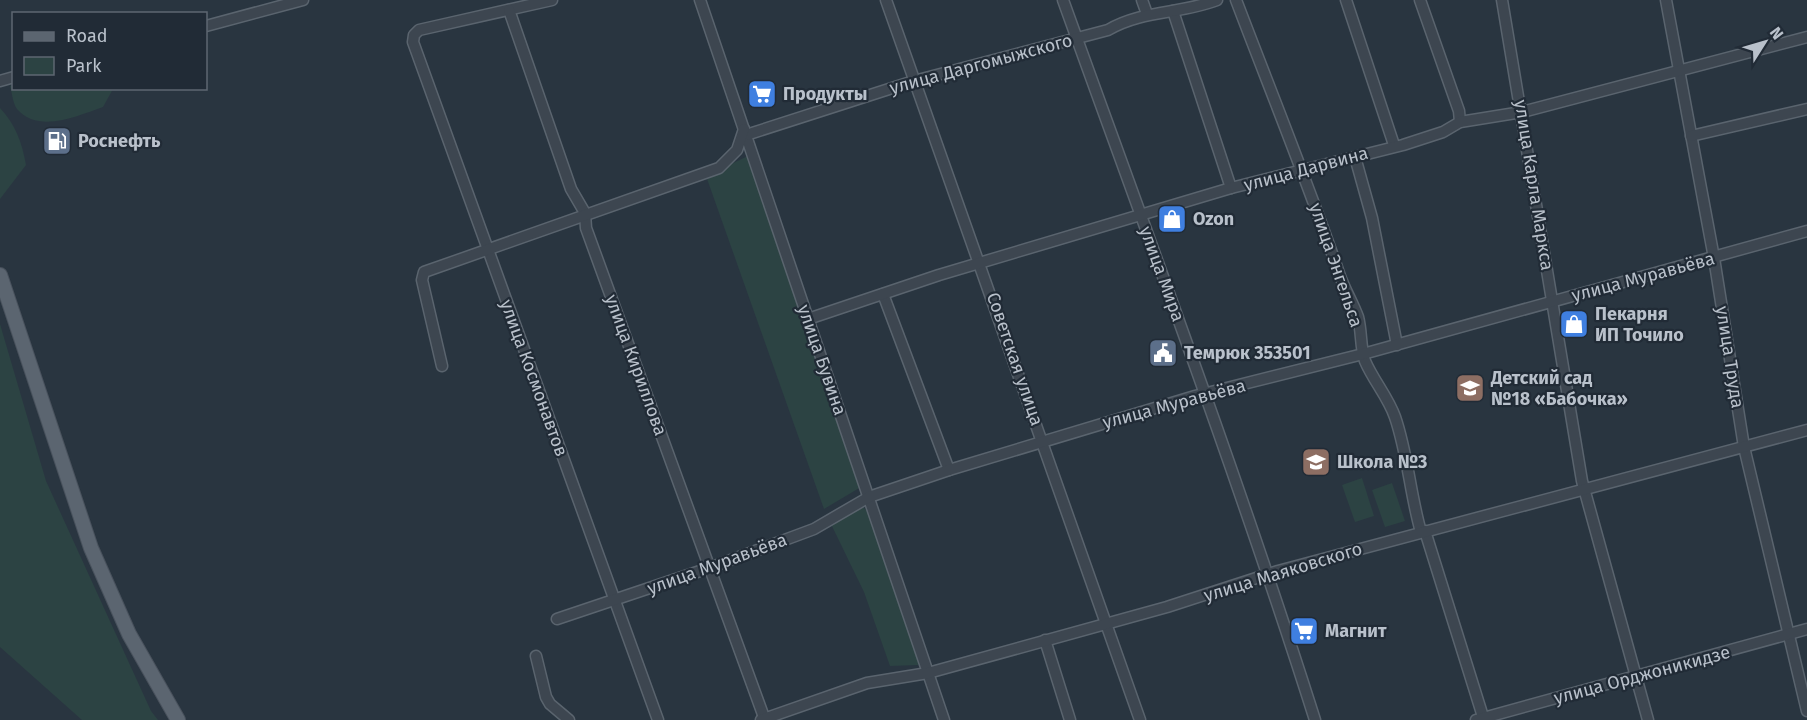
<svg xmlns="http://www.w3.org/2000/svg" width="1807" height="720" viewBox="0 0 1807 720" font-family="'Fira Sans',sans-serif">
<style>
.green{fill:#2c4343}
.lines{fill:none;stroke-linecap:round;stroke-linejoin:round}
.minor-casing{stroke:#5a646e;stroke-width:13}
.major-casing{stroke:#49525d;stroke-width:16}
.minor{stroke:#3d4650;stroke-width:10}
.major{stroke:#5b6570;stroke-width:14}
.labels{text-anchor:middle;stroke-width:4.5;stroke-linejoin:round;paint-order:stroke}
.street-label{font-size:18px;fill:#b9c1cb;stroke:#212b36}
.poi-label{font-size:18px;font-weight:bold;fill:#b9c1cb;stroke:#212b36;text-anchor:start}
</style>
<rect width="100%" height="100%" fill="#293540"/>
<g class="green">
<path d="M13,85L14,88L113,89L103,107C77,116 39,134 17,109C13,104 12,93 10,86Z"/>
<path d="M0,108C16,125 22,143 26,165L0,199Z"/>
<path d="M748,156L861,487L824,509L706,176Z"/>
<path d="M0,324L46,481L151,711L158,720H82L0,647Z"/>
<path d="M1362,478L1374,516L1355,522L1342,485Z"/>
<path d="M1392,483L1405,521L1385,527L1372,490Z"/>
<path d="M861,505L868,512L919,656L918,665L890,666L864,592L830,522Z"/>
</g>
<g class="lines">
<g class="minor-casing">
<g id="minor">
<path d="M552,0L419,30L414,35L413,42L658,720"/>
<path d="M700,0L944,720"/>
<path d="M886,0L1140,720"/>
<path d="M1063,0C1149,239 1238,477 1315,720"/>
<path d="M1142,0L1147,14"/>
<path d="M1236,0C1271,92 1308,183 1340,276C1345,290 1353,303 1358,317C1362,332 1360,347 1365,361C1373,380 1388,397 1395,417C1408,455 1410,494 1421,532"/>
<path d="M1346,0L1394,145"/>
<path d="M1420,0L1459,111L1460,122"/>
<path d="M1502,0L1582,481L1648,720"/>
<path d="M1666,0L1714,258L1744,447L1807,711"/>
<path d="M509,10L571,189L585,213L586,228L765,720"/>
<path d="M1173,11L1231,188"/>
<path d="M206,26L303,0"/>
<path d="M0,81L14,77"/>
<path d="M746,135L914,81L1108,30C1142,10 1181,14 1217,0"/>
<path d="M1691,136L1807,109"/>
<path d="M1355,157L1372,218L1397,345"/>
<path d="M883,294L949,470"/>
<path d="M808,319L939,275L1231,188L1403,145L1443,132L1460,122L1522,112L1807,37"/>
<path d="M442,366L422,280L424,272L719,168L737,150L744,129"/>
<path d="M1425,531L1484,720"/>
<path d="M557,619L709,568L814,529L869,497L949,470L1195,396L1363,354L1807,231"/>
<path d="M1045,640L1070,720"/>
<path d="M536,656L546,697L550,704L569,720"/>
<path d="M761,720L867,683L928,673L1167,607L1278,571L1807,430"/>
<path d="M1476,720L1807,629"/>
</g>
</g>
<g class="major-casing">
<path id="major" d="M0,275L91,548L129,634L178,720"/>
</g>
<use href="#minor" class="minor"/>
<use href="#major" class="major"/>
</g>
<defs>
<g id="supermarket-square" transform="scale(1.5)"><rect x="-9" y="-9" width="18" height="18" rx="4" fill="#3f7fe0" stroke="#212b36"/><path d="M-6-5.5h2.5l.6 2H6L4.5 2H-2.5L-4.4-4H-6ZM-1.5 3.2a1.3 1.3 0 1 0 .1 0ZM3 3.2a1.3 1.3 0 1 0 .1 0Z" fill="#fff"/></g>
<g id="fuel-square" transform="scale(1.5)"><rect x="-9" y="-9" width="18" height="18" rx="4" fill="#5c6f8a" stroke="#212b36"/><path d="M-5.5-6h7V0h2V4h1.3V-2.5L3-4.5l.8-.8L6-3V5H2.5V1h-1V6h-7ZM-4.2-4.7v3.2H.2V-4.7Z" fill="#fff"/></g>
<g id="shop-square" transform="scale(1.5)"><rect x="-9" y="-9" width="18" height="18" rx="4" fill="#3f7fe0" stroke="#212b36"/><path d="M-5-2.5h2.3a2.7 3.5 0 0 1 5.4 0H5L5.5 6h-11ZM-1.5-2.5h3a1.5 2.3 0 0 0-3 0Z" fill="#fff"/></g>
<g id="civic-square" transform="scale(1.5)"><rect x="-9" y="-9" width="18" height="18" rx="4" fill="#5c6f8a" stroke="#212b36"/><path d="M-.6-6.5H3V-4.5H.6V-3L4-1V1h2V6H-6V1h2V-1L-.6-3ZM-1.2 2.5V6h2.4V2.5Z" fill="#fff"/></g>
<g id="school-square" transform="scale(1.5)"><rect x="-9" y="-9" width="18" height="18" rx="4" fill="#8d6e63" stroke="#212b36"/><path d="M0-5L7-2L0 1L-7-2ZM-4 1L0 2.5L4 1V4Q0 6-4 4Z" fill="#fff"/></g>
</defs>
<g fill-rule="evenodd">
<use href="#supermarket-square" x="762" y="94"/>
<use href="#fuel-square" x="57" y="141"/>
<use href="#shop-square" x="1172" y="219"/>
<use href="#shop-square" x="1574" y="324"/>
<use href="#civic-square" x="1163" y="353"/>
<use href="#school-square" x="1470" y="388"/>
<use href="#school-square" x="1316" y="462"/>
<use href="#supermarket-square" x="1304" y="631"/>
</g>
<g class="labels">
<g class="street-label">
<text transform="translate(981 64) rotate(-15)" y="6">улица Даргомыжского</text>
<text transform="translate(1306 169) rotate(-15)" y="6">улица Дарвина</text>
<text transform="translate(1534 185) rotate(81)" y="6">улица Карла Маркса</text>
<text transform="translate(1336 265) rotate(71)" y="6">улица Энгельса</text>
<text transform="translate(1162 274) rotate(70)" y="6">улица Мира</text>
<text transform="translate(1643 277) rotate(-15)" y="6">улица Муравьёва</text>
<text transform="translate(1730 357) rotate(81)" y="6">улица Труда</text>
<text transform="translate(1015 359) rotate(71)" y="6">Советская улица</text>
<text transform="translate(822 360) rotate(71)" y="6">улица Бувина</text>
<text transform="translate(636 365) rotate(70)" y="6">улица Кириллова</text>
<text transform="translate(534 378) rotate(70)" y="6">улица Космонавтов</text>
<text transform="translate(1174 404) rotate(-15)" y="6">улица Муравьёва</text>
<text transform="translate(717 564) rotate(-20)" y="6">улица Муравьёва</text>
<text transform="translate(1283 572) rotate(-17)" y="6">улица Маяковского</text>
<text transform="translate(1642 675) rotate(-15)" y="6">улица Орджоникидзе</text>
</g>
<g class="poi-label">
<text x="783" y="100">Продукты</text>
<text x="78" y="147">Роснефть</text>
<text x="1193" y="225">Ozon</text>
<text x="1595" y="320">Пекарня<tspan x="1595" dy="21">ИП Точило</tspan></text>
<text x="1184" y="359">Темрюк 353501</text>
<text x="1491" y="384">Детский сад<tspan x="1491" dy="21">№18 «Бабочка»</tspan></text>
<text x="1337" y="468">Школа №3</text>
<text x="1325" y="637">Магнит</text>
</g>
</g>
<rect x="12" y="12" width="195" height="78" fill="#212b36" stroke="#5e6772" stroke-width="1.5"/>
<rect x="24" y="32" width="30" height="9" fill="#5b6570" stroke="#5e6772" stroke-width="1.5"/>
<text x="66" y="42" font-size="18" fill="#b9c1cb">Road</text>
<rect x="24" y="57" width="30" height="18" fill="#2c4343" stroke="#5e6772" stroke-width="1.5"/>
<text x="66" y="72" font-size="18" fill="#b9c1cb">Park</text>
<g transform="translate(1765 42) rotate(53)" stroke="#212b36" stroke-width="4.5" paint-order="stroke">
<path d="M0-4.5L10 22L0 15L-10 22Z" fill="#b9c1cb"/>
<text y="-9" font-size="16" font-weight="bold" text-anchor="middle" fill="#b9c1cb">N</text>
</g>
</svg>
